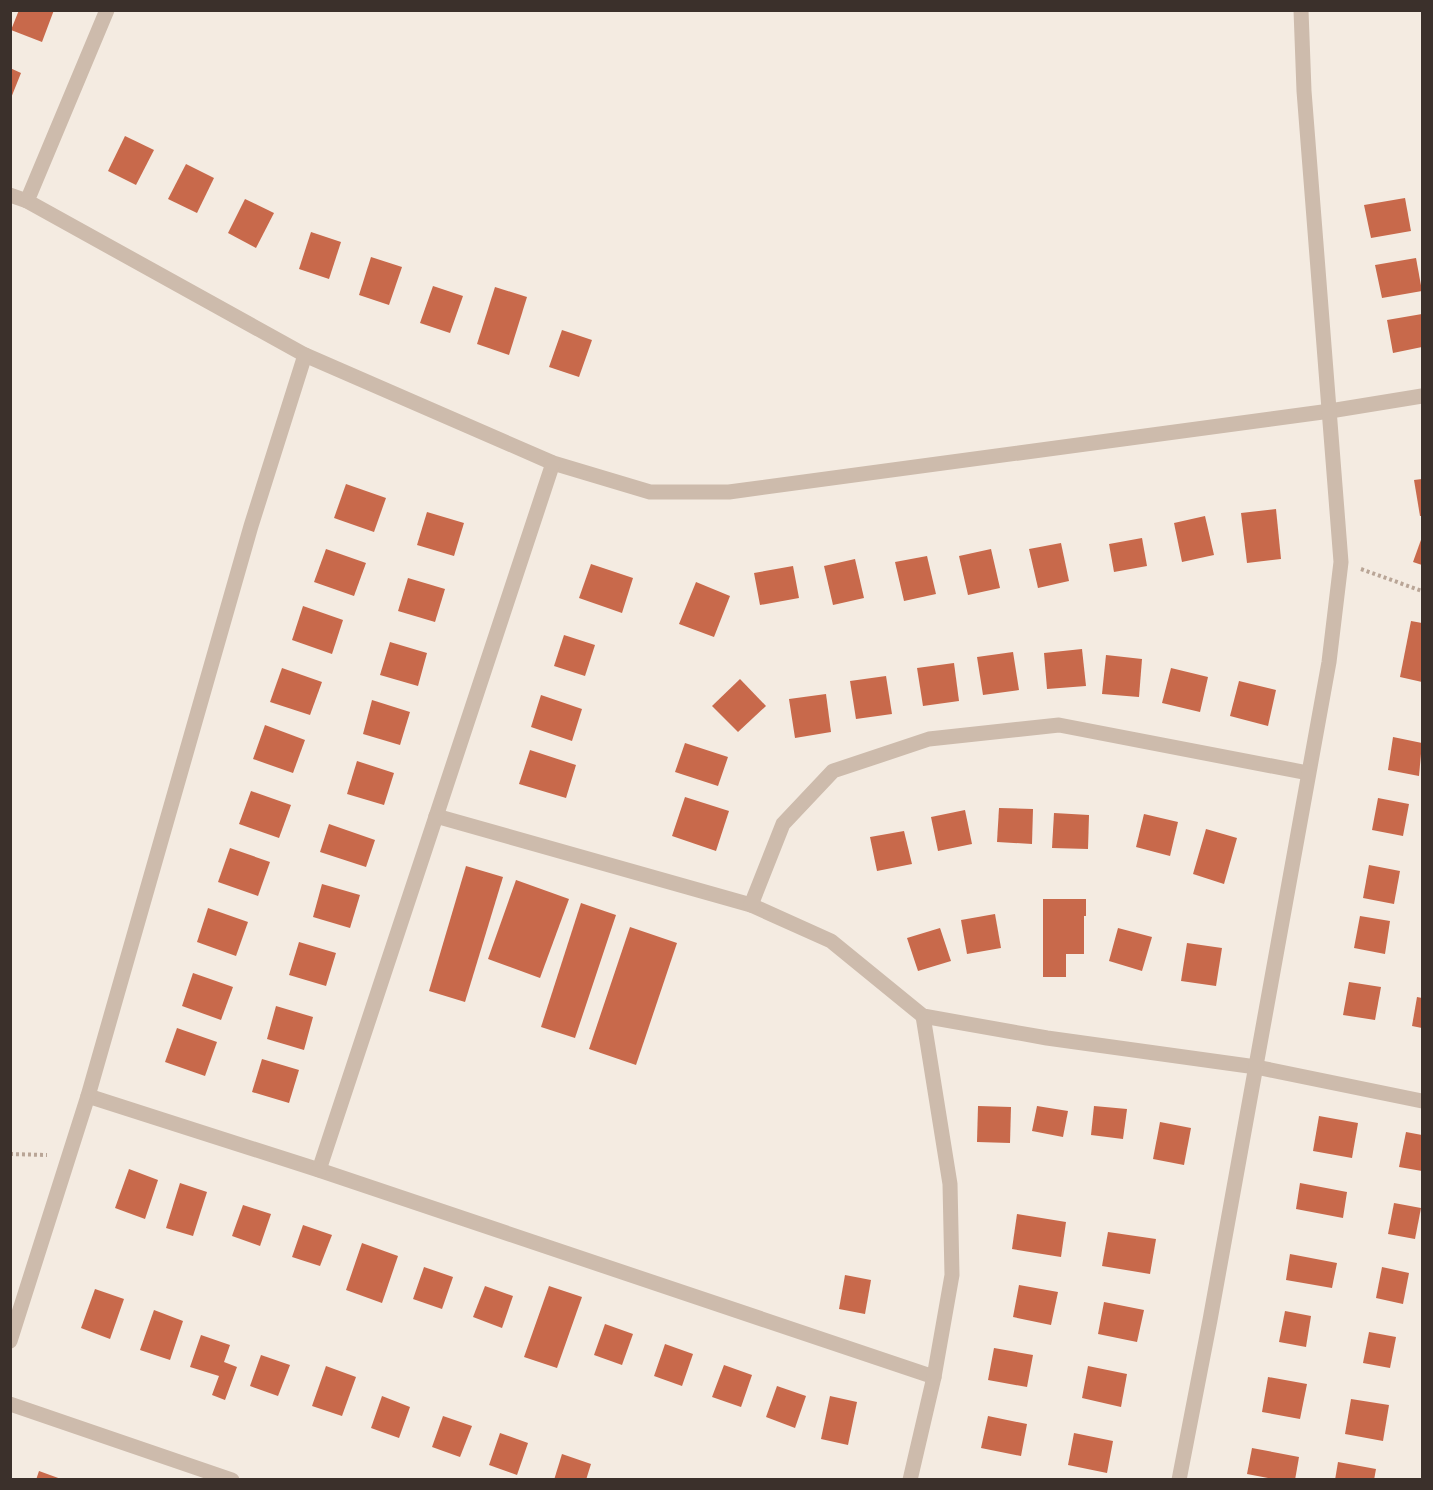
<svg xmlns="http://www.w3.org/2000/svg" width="1433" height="1490" viewBox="0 0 1433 1490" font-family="Poppins,sans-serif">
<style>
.building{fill:#c8694b}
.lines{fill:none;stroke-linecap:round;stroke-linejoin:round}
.path{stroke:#b9a596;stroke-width:4;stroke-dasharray:3 3;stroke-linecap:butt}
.service{stroke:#cdbbac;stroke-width:15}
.minor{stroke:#cdbbac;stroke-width:15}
</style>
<rect width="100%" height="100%" fill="#f4ebe1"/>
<g class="building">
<path d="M19,10H54L42,42L11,30Z"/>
<path d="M10,68L21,73L11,98H10Z"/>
<path d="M125,136L154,150L136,185L108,171Z"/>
<path d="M186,164L214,178L197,213L168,199Z"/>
<path d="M1405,198L1411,231L1371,238L1364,205Z"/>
<path d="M245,199L274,213L256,248L228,233Z"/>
<path d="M311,232L341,242L329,279L299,269Z"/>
<path d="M371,257L402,267L389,305L359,295Z"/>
<path d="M1416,258L1422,291L1382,298L1375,265Z"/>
<path d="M433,286L463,296L450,333L420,323Z"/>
<path d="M495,287L527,297L509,355L477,344Z"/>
<path d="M1422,314V347L1393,353L1387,320Z"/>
<path d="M562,330L592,340L579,377L549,367Z"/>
<path d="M1422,479V516H1420L1414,480Z"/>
<path d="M346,484L386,498L374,532L334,518Z"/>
<path d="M1276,509L1281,559L1247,563L1241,513Z"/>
<path d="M427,512L464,523L454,556L417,545Z"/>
<path d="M1205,516L1214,555L1182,562L1174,523Z"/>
<path d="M1422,537V565L1413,562Z"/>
<path d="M1142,538L1147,566L1114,572L1109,544Z"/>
<path d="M1061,543L1069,581L1038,588L1029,549Z"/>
<path d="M326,549L366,563L354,596L314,582Z"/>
<path d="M991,549L1000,588L968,595L959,556Z"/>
<path d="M927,556L936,594L904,601L895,562Z"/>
<path d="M855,559L864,598L833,605L824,566Z"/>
<path d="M591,564L633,578L622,613L579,598Z"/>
<path d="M793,566L799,598L760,605L754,573Z"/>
<path d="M408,578L445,589L435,622L398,611Z"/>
<path d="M696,582L730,596L714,637L679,624Z"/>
<path d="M303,606L343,620L332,654L292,640Z"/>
<path d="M1411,621L1422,623V682L1400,677Z"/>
<path d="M564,635L595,645L585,676L554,666Z"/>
<path d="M390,642L427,653L418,686L380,675Z"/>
<path d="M1082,649L1086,686L1047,689L1044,653Z"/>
<path d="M1013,652L1019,690L983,695L977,657Z"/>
<path d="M1106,655L1142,659L1139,697L1102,694Z"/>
<path d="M954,663L959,701L923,706L917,668Z"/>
<path d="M282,668L322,682L310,715L270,702Z"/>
<path d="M1171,668L1208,677L1200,712L1162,703Z"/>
<path d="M886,676L892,714L856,719L850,681Z"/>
<path d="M740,679L766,706L738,732L712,706Z"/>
<path d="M1239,681L1276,690L1268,726L1230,716Z"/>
<path d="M826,694L831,732L795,738L789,699Z"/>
<path d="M541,695L582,709L572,741L531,727Z"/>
<path d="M372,700L410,712L400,745L363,734Z"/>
<path d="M265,725L305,740L293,773L253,759Z"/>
<path d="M1393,737L1422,743L1419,776L1388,770Z"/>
<path d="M685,743L728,757L718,786L675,772Z"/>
<path d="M530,750L576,765L566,798L519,784Z"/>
<path d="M357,761L394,773L384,805L347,794Z"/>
<path d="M251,791L291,805L279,838L239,824Z"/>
<path d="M685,797L729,811L716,851L672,836Z"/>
<path d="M1378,798L1409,804L1403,836L1372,830Z"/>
<path d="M999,808L1033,809L1032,844L997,842Z"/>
<path d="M965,810L972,844L938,851L931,817Z"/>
<path d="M1054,813L1089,815L1088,849L1052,848Z"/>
<path d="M1144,814L1178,822L1170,856L1136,847Z"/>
<path d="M329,824L375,840L366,867L320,852Z"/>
<path d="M1206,829L1237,838L1224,884L1193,874Z"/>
<path d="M904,831L912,864L877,871L870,837Z"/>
<path d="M230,848L270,862L258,896L218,882Z"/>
<path d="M1369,865L1400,871L1394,904L1363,898Z"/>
<path d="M466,866L503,877L465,1002L429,991Z"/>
<path d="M516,880L569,899L540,978L488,959Z"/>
<path d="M322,884L360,895L350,928L313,917Z"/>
<path d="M1043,899H1086V916H1084V954H1066V977H1043Z"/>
<path d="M581,903L616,915L575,1038L541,1027Z"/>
<path d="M208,908L248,922L236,956L197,942Z"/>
<path d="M995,914L1001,948L967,954L961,920Z"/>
<path d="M1360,916L1390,921L1385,954L1354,948Z"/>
<path d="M630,927L677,943L636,1065L589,1049Z"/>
<path d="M940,928L951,961L918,971L907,938Z"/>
<path d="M1118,928L1152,937L1142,971L1109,961Z"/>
<path d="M299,942L336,953L326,986L289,975Z"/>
<path d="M1187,943L1222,948L1216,986L1181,981Z"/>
<path d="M193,973L233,987L221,1020L182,1006Z"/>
<path d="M1349,982L1381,987L1375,1020L1343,1015Z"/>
<path d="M1417,997L1422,998V1028L1412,1026Z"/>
<path d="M276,1006L313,1017L304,1050L267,1039Z"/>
<path d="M177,1028L217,1042L205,1076L165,1062Z"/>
<path d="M262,1059L299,1070L289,1103L252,1092Z"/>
<path d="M978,1106L1011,1107L1010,1143L977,1142Z"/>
<path d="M1037,1106L1068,1111L1063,1137L1032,1131Z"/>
<path d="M1094,1106L1127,1109L1123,1139L1091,1135Z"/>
<path d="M1319,1116L1358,1123L1352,1158L1313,1151Z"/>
<path d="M1160,1122L1191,1128L1184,1165L1153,1159Z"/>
<path d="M1406,1132L1422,1135V1171L1399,1167Z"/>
<path d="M129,1169L158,1180L145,1219L115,1208Z"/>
<path d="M180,1183L207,1192L193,1236L166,1228Z"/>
<path d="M1300,1183L1347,1192L1343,1218L1296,1209Z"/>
<path d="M1394,1203L1421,1208L1415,1239L1388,1234Z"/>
<path d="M243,1205L271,1214L260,1246L232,1236Z"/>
<path d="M1017,1214L1066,1222L1061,1257L1012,1249Z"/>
<path d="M303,1225L332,1235L320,1266L292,1257Z"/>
<path d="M1108,1232L1156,1239L1150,1274L1102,1266Z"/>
<path d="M362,1243L398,1256L382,1303L346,1290Z"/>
<path d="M1290,1254L1337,1263L1332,1288L1286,1280Z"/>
<path d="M424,1267L453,1277L442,1309L413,1299Z"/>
<path d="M1382,1267L1409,1273L1403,1304L1376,1298Z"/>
<path d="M845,1275L871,1280L865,1314L839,1309Z"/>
<path d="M1019,1285L1058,1292L1051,1325L1013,1317Z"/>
<path d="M485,1286L513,1296L502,1328L473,1317Z"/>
<path d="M549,1286L582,1297L557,1368L524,1357Z"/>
<path d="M95,1289L124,1299L110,1339L81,1328Z"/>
<path d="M1104,1302L1144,1310L1137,1342L1098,1334Z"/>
<path d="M154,1310L183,1321L170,1360L140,1350Z"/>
<path d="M1285,1311L1311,1316L1306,1347L1279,1342Z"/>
<path d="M605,1324L633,1334L622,1365L594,1355Z"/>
<path d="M1369,1332L1396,1337L1390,1368L1363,1363Z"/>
<path d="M201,1335L230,1345L224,1362L237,1367L225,1400L212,1395L219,1376L190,1367Z"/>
<path d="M665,1344L693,1354L682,1386L654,1376Z"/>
<path d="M994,1348L1033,1355L1027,1387L988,1380Z"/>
<path d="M261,1355L290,1365L278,1396L250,1386Z"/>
<path d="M724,1365L752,1375L741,1407L712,1397Z"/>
<path d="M326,1366L356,1377L342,1416L312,1406Z"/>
<path d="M1088,1366L1127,1374L1121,1407L1082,1398Z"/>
<path d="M1268,1377L1307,1384L1300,1419L1262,1412Z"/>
<path d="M777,1386L806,1396L795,1428L766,1417Z"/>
<path d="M382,1396L410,1407L399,1438L371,1428Z"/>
<path d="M830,1396L857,1402L848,1445L821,1439Z"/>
<path d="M1351,1399L1389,1405L1383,1441L1345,1434Z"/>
<path d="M443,1416L472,1426L460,1457L432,1447Z"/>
<path d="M988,1416L1027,1424L1021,1456L981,1448Z"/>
<path d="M500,1433L528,1443L517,1475L489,1465Z"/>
<path d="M1074,1433L1113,1441L1107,1473L1068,1465Z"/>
<path d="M1252,1448L1299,1457L1295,1480H1279L1247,1474Z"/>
<path d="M562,1454L591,1464L586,1480H554Z"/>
<path d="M1338,1462L1376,1469L1374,1480H1335Z"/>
<path d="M39,1471L61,1479V1480H36Z"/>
</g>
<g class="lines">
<g class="path">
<path d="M1361,569L1422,591"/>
<path d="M10,1154L47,1155"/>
</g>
<path class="service" d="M10,195L27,201"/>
<g class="minor">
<path d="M107,10L27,201L305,355L553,463L650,492H729L1330,411L1422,396"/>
<path d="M436,816L751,905L831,941L923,1016L1047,1038L1256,1067L1422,1101"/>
<path d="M751,905L783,824L833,771L929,739L1059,725L1308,773"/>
<path d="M88,1096L319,1170L934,1377"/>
<path d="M319,1170L553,463"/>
<path d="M10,1341L88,1096L251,526L305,355"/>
<path d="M10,1404L232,1480"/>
<path d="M910,1480L934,1377L952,1275L950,1184L923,1016"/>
<path d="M1179,1480L1210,1320L1329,662L1341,562L1304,91L1301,10"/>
</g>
</g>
<rect width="1433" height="1490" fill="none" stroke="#3b302b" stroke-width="24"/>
</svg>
